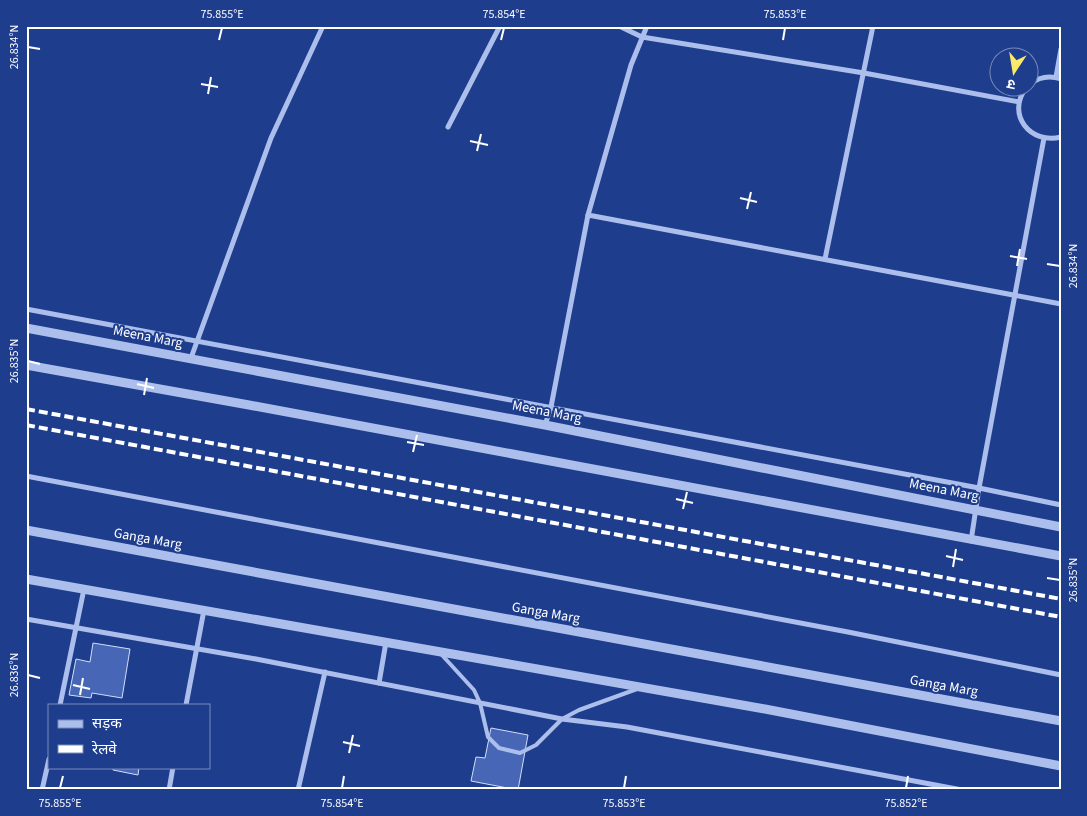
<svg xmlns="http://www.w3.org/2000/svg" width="1087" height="816" viewBox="0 0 1087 816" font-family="'Source Sans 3','Noto Sans Devanagari',sans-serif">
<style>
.building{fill:#4766b5;stroke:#d1ddf9}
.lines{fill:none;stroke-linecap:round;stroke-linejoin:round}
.service{stroke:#acbfec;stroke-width:4}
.minor{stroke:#acbfec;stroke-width:5}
.tertiary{stroke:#acbfec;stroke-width:9}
.rail{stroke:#fff;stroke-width:4;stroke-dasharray:9 4;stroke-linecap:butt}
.ticks{fill:none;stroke:#fff;stroke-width:2}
.labels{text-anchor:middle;stroke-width:4;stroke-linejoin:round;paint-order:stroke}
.street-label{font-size:14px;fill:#fff;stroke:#1e3d8d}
.neatline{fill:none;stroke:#fff;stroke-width:2}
.ticks-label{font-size:12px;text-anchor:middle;fill:#fff}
</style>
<rect width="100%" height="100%" fill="#1e3d8d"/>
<g class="building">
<path d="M93,643L130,649L122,698L92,693L91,698L69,695L76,659L90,662Z"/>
<path d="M491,728L528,735L518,790L471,781L476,757L485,758Z"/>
<path d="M113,767H139L138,775L113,770Z"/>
</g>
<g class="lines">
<path class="service" d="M441,654L474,690L480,703L488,737L499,748L520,753L536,745L562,719L579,710L637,689"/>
<g class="minor">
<path d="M619,26L642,37L864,73L1019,102"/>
<path d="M647,26L631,65L588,215L1061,304"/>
<path d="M1056,77L1061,49"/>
<path d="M1030,84C1039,77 1049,75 1061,79"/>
<path d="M1026,88C1006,114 1030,145 1061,137"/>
<path d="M448,127L500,26"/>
<path d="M825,259L873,26"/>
<path d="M26,309L979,488L1061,505"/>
<path d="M191,358L271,138L323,26"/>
<path d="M545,425L551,407L588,215"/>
<path d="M26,476L848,632L1061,675"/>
<path d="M971,541L979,488L1044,138"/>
<path d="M26,619L256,659L562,719L627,727L962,790"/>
<path d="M379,683L386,642"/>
<path d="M60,705L84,589"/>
<path d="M186,705L204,610"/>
<path d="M42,790L49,759"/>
<path d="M169,790L173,767"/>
<path d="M298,790L325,672"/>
</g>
<g class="tertiary">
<path d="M26,328L545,425L1061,527"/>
<path d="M26,365L249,405L1061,556"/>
<path d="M26,530L1061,721"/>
<path d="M26,579L765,709L1061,766"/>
</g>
<g class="rail">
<path d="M26,409L1061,599"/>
<path d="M26,425L1061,617"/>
</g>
</g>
<path class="ticks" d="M219,40L222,28M501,40L504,28M783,40L785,28M28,47L40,49M201,84L218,87M208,94L211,77M470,141L488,145M477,151L481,134M740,198L757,202M747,209L751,192M1010,256L1027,259M1047,264L1060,266M1017,266L1020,249M28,361L40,364M137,384L154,388M144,395L147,378M407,442L424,445M413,452L417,435M676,499L693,503M683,509L687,492M946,556L963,560M953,567L956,549M1047,578L1060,580M28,675L40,678M73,685L90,689M80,695L83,678M343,742L360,746M349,753L353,735M60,788L63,776M342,788L344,776M624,788L626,776M906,788L908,776"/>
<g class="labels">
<g class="street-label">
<text transform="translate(148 336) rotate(11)" y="5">Meena Marg</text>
<text transform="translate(547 411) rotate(11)" y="5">Meena Marg</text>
<text transform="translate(944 489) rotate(11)" y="5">Meena Marg</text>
<text transform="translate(148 538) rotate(10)" y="5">Ganga Marg</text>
<text transform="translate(546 612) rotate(10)" y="5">Ganga Marg</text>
<text transform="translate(944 685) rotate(10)" y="5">Ganga Marg</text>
</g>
</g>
<rect width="1087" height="816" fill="none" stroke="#1e3d8d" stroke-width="55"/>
<rect x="48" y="704" width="162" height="65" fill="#1e3d8d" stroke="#788bbb"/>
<rect x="58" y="720" width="25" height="8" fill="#acbfec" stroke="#788bbb"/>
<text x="92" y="728" font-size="15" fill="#ffffff">सड़क</text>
<rect x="58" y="745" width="25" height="8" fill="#ffffff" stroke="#788bbb"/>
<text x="92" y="754" font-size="15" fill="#ffffff">रेलवे</text>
<g transform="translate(1014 72) rotate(192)"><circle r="24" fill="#1e3d8d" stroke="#788bbb"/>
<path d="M0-4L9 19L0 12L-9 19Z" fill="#fbe96b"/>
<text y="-8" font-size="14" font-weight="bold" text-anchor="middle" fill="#ffffff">उ</text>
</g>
<rect x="28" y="28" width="1032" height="760" class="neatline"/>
<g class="ticks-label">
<text x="222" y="18">75.855°E</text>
<text x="504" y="18">75.854°E</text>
<text x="785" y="18">75.853°E</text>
<text transform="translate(14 47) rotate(-90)" y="4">26.834°N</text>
<text transform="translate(1073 266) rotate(-90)" y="4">26.834°N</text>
<text transform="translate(14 361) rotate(-90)" y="4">26.835°N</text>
<text transform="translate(1073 580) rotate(-90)" y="4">26.835°N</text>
<text transform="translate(14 675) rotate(-90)" y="4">26.836°N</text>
<text x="60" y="807">75.855°E</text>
<text x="342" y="807">75.854°E</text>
<text x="624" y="807">75.853°E</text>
<text x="906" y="807">75.852°E</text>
</g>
</svg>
